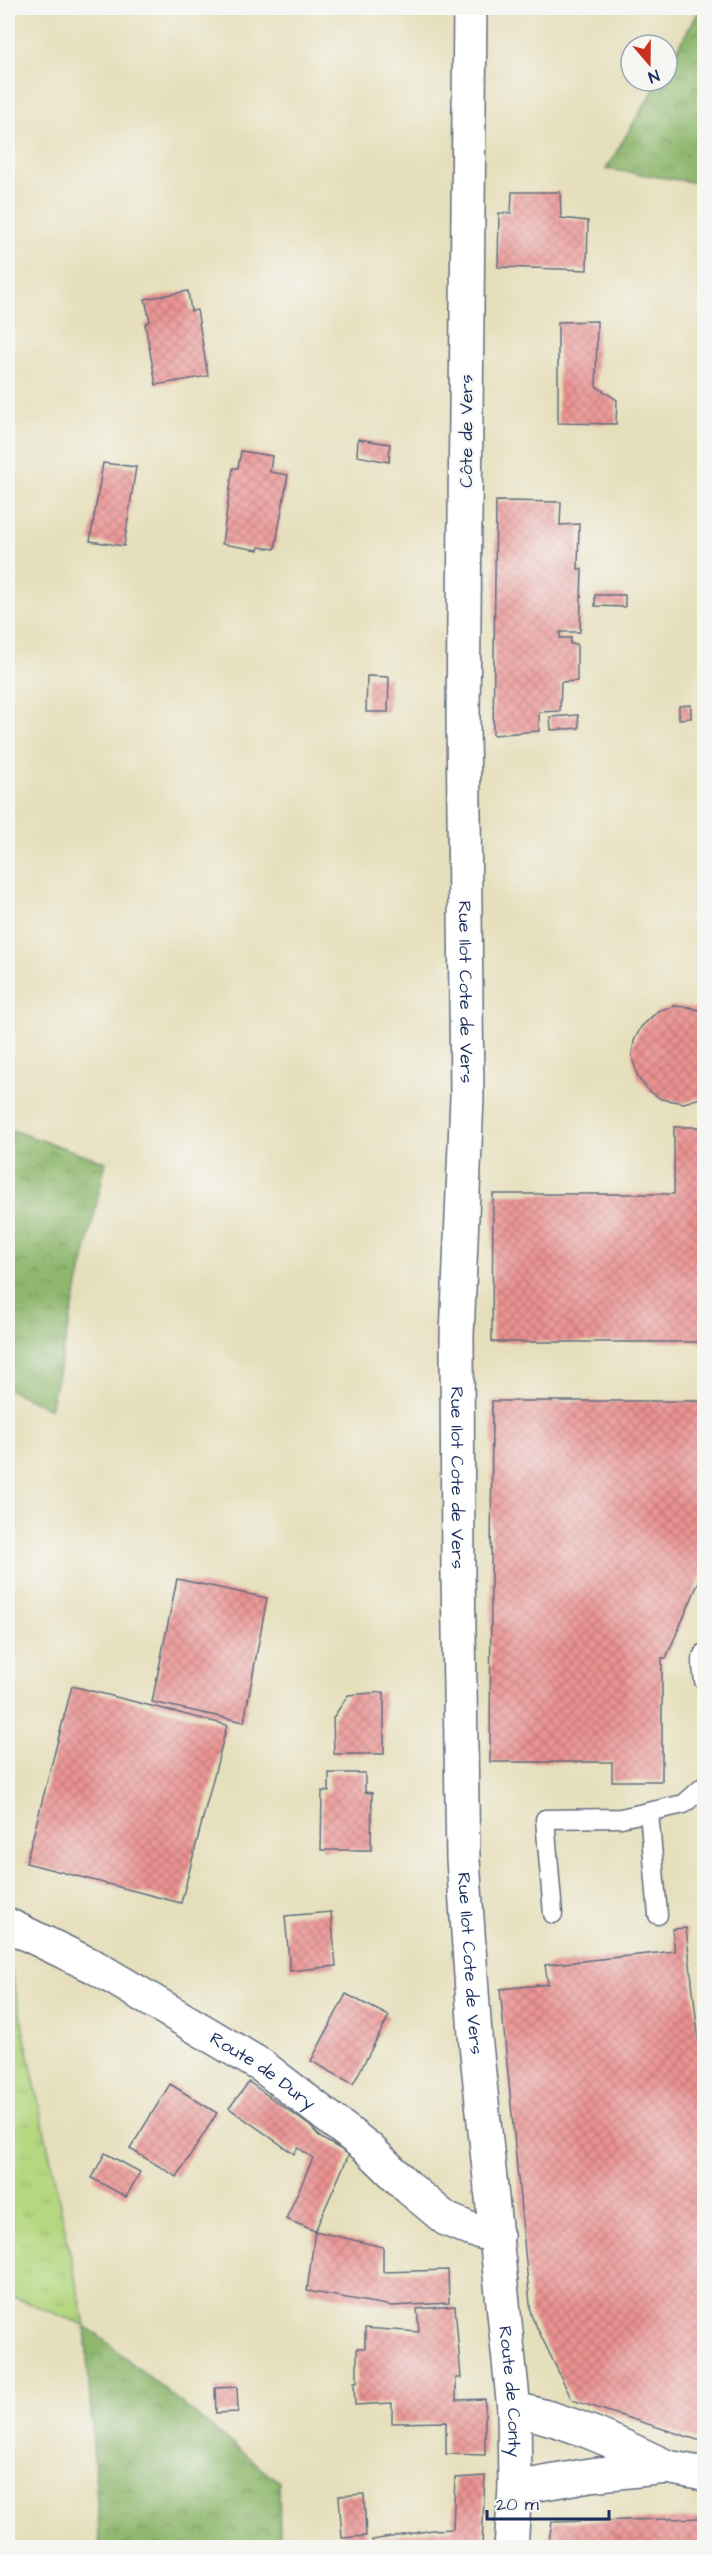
<svg xmlns="http://www.w3.org/2000/svg" width="712" height="2555" viewBox="0 0 712 2555" font-family="'Architects Daughter',sans-serif">
<style>
.grass{fill:url(#grass-tufts);stroke:#68836e;stroke-width:1.5}
.forest{fill:url(#forest-crowns);stroke:#557466;stroke-width:1.5}
.building{fill:url(#building-cross-hatch)}
.lines{fill:none;stroke-linecap:round;stroke-linejoin:round}
.service-casing{stroke:#626d7f;stroke-width:21}
.tertiary-casing{stroke:#626d7f;stroke-width:36}
.service{stroke:#fff;stroke-width:18}
.tertiary{stroke:#fff;stroke-width:33}
.labels{text-anchor:middle;stroke-width:5;stroke-linejoin:round;paint-order:stroke}
.street-label{font-size:18px;fill:#1b2f5e;stroke:#f6f6f2}
</style>
<defs>
<pattern id="grass-tufts" width="24" height="20" patternUnits="userSpaceOnUse" patternTransform="scale(1.5)"><rect width="24" height="20" fill="#b4d77f"/><path d="M3 7l-1-3M5 7V3M7 7l1-3M15 17l-1-3M17 17v-4M19 17l1-3" fill="none" stroke="#9ab970"/></pattern>
<pattern id="forest-crowns" width="20" height="18" patternUnits="userSpaceOnUse" patternTransform="scale(1.5)"><rect width="20" height="18" fill="#8fb86e"/><path d="M2 6a3 3 0 1 1 6 0M12 15a3 3 0 1 1 6 0" fill="none" stroke="#74965e"/></pattern>
<pattern id="building-cross-hatch" width="8" height="8" patternUnits="userSpaceOnUse" patternTransform="scale(1.5)"><rect width="8" height="8" fill="#ec9291"/><path d="M0 0l8 8M0 8l8-8" fill="none" stroke="#be787a"/></pattern>
</defs>
<rect width="100%" height="100%" fill="#f6f6f2"/>
<filter id="ink" filterUnits="userSpaceOnUse"><feTurbulence type="fractalNoise" baseFrequency=".0167" numOctaves="2"/><feDisplacementMap in="SourceGraphic" scale="12" xChannelSelector="R" yChannelSelector="G"/><feConvolveMatrix kernelMatrix="1 2 1 2 8 2 1 2 1" color-interpolation-filters="sRGB"/></filter>
<filter id="wash" filterUnits="userSpaceOnUse"><feTurbulence type="fractalNoise" baseFrequency=".008" numOctaves="4" result="noise"/><feDisplacementMap in="SourceGraphic" scale="24" xChannelSelector="R" yChannelSelector="G"/><feGaussianBlur stdDeviation="1.35" result="paint"/><feColorMatrix in="noise" values="0 0 0 0 0 0 0 0 0 0 0 0 0 0 0 0 0 1.4 0 .05"/><feComposite in="paint" operator="in"/></filter>
<g filter="url(#wash)">
<rect width="100%" height="100%" fill="#e6dfbb"/>
<path class="grass" d="M8,1956L85,2325L8,2295Z"/>
<g class="forest">
<path d="M701,8H704V184L606,169L659,81H667V66Z"/>
<path d="M8,1129L106,1162L50,1409L8,1389Z"/>
<path d="M85,2325L279,2482L280,2547H100Z"/>
</g>
<g id="blocks">
<g class="building">
<path d="M512,192H560L561,218L588,221L587,270L498,267L499,213H511Z"/>
<path d="M188,291L191,311L197,310L208,376L156,385L145,324L150,321L145,299Z"/>
<path d="M597,321L596,386L617,400L616,424L558,423V322Z"/>
<path d="M358,439L390,444L389,462L357,456Z"/>
<path d="M241,451L272,456L270,472L288,475L275,549L259,547L258,550L222,544L233,468H238Z"/>
<path d="M103,463L136,467L124,546L90,541Z"/>
<path d="M496,501L561,502L560,525L579,524L578,569H582L580,632H560V638H571L570,644H577V681L561,682L560,711L539,712V731L493,735Z"/>
<path d="M595,595H625V607L595,606Z"/>
<path d="M367,676L389,677L388,712H366Z"/>
<path d="M691,705V718L679,719V706Z"/>
<path d="M578,715L579,728L551,730L550,717Z"/>
<path d="M673,1006L689,1007L704,1012V1097L684,1103L661,1099L648,1090L638,1078L632,1056L634,1041L641,1027L658,1011Z"/>
<path d="M674,1127H704V1342H492L493,1194H674Z"/>
<path d="M492,1401H704V1570L666,1658H662V1781H612V1762H490Z"/>
<path d="M177,1579L267,1598L244,1722L152,1702Z"/>
<path d="M72,1686L227,1725L181,1903L26,1863Z"/>
<path d="M384,1692V1754H334L333,1718L348,1695Z"/>
<path d="M329,1773H365V1792L372,1793L371,1850H321L322,1791L329,1792Z"/>
<path d="M331,1912L336,1966L290,1971L285,1916Z"/>
<path d="M686,1928L704,2088V2442L572,2400L531,2315L500,1989L548,1984L545,1965L675,1951L672,1929Z"/>
<path d="M346,1994L389,2016L353,2084L311,2061Z"/>
<path d="M249,2082L310,2126L321,2138L349,2154L315,2231L286,2219L313,2158L298,2148L294,2154L229,2108Z"/>
<path d="M170,2084L217,2113L177,2177L130,2149Z"/>
<path d="M105,2153L140,2172L126,2197L92,2178Z"/>
<path d="M315,2231L383,2247V2272L448,2270L449,2303L392,2306L307,2291Z"/>
<path d="M455,2306L461,2378H456V2400L485,2399V2455L446,2454V2422L392,2423V2403L355,2405L354,2382H357V2348H365V2328L419,2332L417,2309Z"/>
<path d="M237,2387L238,2412L216,2413L215,2388Z"/>
<path d="M485,2476L482,2547H374L372,2540L433,2530L453,2529L455,2478Z"/>
<path d="M364,2494L366,2536L342,2538L339,2496Z"/>
<path d="M704,2518V2547H548L552,2522Z"/>
</g>
</g>
</g>
<g filter="url(#ink)">
<use href="#blocks" fill-opacity="0" stroke="#626d7f" stroke-width="1.5"/>
<g class="lines">
<g class="service-casing">
<g id="service">
<path d="M704,1653L701,1660L704,1681"/>
<path d="M649,1812L658,1915"/>
<path d="M553,1914L545,1819L621,1818L684,1804L704,1786"/>
</g>
</g>
<g class="tertiary-casing">
<g id="tertiary">
<path id="s1" d="M470,8L463,718L467,1097L457,1336L458,1575L463,1859L475,2035L514,2409L515,2488L511,2548"/>
<path id="s2" d="M8,1925L95,1967L262,2066L368,2148L410,2189L446,2219L472,2230L497,2236"/>
<path d="M514,2409C569,2420 617,2443 667,2467"/>
<path d="M515,2488L590,2475L667,2467L704,2474"/>
</g>
</g>
<use href="#service" class="service"/>
<use href="#tertiary" class="tertiary"/>
</g>
</g>
<g class="labels">
<g class="street-label">
<text transform="translate(466 431) rotate(-90)" y="6">Côte de Vers</text>
<text dy="6" stroke="none"><textPath href="#s1" startOffset="984">Rue Ilot Cote de Vers</textPath></text>
<text dy="6" stroke="none"><textPath href="#s1" startOffset="1470">Rue Ilot Cote de Vers</textPath></text>
<text dy="6" stroke="none"><textPath href="#s1" startOffset="1956">Rue Ilot Cote de Vers</textPath></text>
<text dy="6" stroke="none"><textPath href="#s2" startOffset="294">Route de Dury</textPath></text>
<text dy="6" stroke="none"><textPath href="#s1" startOffset="2386">Route de Conty</textPath></text>
</g>
</g>
<rect width="712" height="2555" fill="none" stroke="#f6f6f2" stroke-width="30"/>
<g transform="translate(649 63) rotate(160)"><circle r="28" fill="#f6f6f2" stroke="#9ea6b7" stroke-width="1.5"/>
<path d="M0-4.5L10 22L0 15L-10 22Z" fill="#c8321e"/>
<text y="-9" font-size="16" font-weight="bold" text-anchor="middle" fill="#1b2f5e">N</text>
</g>
<path d="M487 2510v9h122v-9" fill="none" stroke="#1b2f5e" stroke-width="3"/>
<text x="496" y="2510" font-size="18" fill="#1b2f5e" stroke="#f6f6f2" stroke-width="4.5" paint-order="stroke">20 m</text>
</svg>
